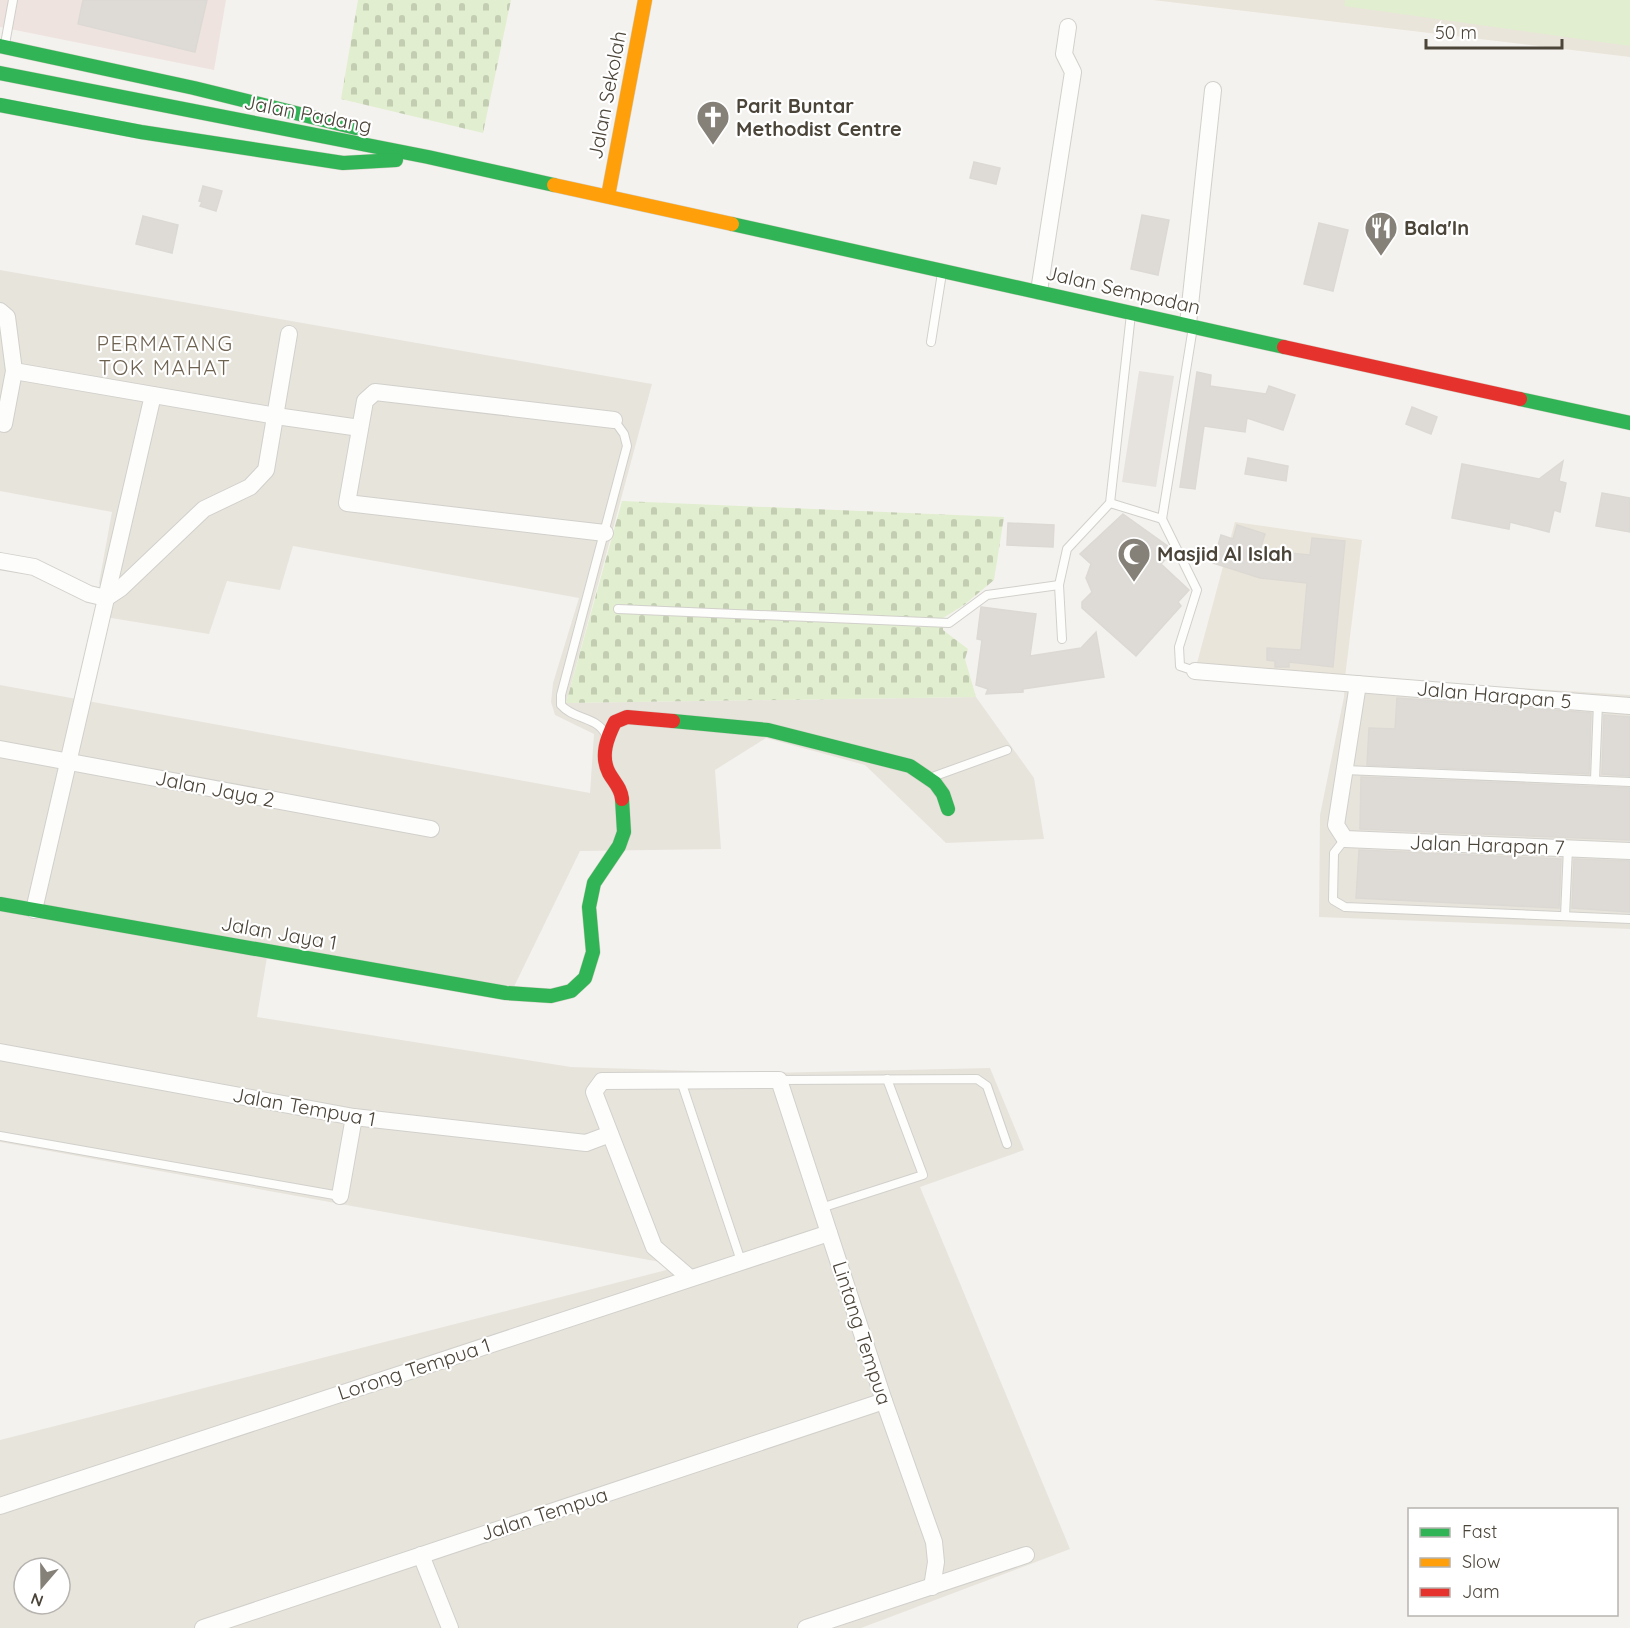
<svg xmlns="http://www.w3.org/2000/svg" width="1630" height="1628" viewBox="0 0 1630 1628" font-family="Quicksand,sans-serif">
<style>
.residential{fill:#e7e4dc;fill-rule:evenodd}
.education{fill:#eae5da}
.medical{fill:#eee3df}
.green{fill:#e1eecf}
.cemetery{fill:url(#cemetery-stones)}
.parking{fill:#e6e3df}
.building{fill:#dedbd6;stroke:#dcd9d4;stroke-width:1.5}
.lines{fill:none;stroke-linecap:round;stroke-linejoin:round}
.lane-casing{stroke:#d2d0cb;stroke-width:10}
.street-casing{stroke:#d2d0cb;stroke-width:18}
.fast-casing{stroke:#d3cfc5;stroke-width:15}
.slow-casing{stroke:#d3cfc5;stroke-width:15}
.jam-casing{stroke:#d3cfc5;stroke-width:15}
.lane{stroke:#fdfdfc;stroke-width:8}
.street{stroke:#fdfdfc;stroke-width:16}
.fast{stroke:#30b455;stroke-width:14}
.slow{stroke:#ff9f0a;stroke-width:14}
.jam{stroke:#e5322d;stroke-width:14}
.labels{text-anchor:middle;stroke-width:4.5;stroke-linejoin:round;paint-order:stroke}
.street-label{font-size:20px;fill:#4b4439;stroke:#fff}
.poi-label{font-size:20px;font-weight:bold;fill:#4b4439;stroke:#fff;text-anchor:start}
.neighbourhood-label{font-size:21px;letter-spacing:1.5px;fill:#6e6250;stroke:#fff}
</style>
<defs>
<pattern id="cemetery-stones" width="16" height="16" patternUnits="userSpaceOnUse" patternTransform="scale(1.5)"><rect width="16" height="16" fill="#e1eecf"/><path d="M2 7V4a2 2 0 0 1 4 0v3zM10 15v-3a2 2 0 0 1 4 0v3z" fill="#c3cdb2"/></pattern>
</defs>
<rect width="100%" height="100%" fill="#f4f2ee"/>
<g class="residential">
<path d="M0,270L652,384L566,703L976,697L1034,778L1044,839L946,843L865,765L766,738L715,770L721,849L580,851L508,999L267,957L257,1017L571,1067L767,1073L990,1068L1024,1150L920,1187L1070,1549L861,1628H0V1440L682,1266L0,1142V685L590,793L594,734L555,715L551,702L553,683L579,598L293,546L280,590L227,581L209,634L111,618L99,583L112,512L0,491ZM24,1568H60V1604H24Z"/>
<path d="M1345,677L1630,695V929L1319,917L1320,815L1344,697Z"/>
</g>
<g class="education">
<path d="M1153,0H1630V57Z"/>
<path d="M1235,522L1362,540L1345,677L1197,663Z"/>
</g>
<path class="medical" d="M0,0H226L214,70L0,27Z"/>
<path class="green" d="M1345,0H1630V46L1344,6Z"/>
<g class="cemetery">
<path d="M358,0H511L483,133L341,99Z"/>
<path d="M622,501L1004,517L994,580L964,605L943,618V630L968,649L965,659L976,697L566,703Z"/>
</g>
<path class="parking" d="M1139,371L1174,376L1156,487L1122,482Z"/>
<g class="building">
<path d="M83,0H207L195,52L78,24Z"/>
<path d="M974,162L1000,168L996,184L970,178Z"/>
<path d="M203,186L222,191L216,211L200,206L202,202L199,201Z"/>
<path d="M1142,215L1169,220L1158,275L1131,269Z"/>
<path d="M143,216L178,225L172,253L136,244Z"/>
<path d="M1319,223L1348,230L1333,291L1304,284Z"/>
<path d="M1197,372L1211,375L1210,386L1266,394L1269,386L1295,395L1283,430L1247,418L1245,432L1204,426L1195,489L1180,487Z"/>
<path d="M1412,407L1437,417L1431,434L1406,424Z"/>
<path d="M1248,458L1288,466L1286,481L1245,474Z"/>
<path d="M1563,461L1559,481L1566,483L1560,512L1554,510L1549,532L1510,522L1509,529L1452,518L1462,464L1539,479Z"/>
<path d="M1602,493L1630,498V532L1596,526Z"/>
<path d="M1123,514L1169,547L1171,553L1161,564L1189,590L1178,602L1181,606L1136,656L1082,608V602L1092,592L1086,578L1091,564L1080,554Z"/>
<path d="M1008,523L1054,525L1053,547L1007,545Z"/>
<path d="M1237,525L1265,534L1260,550L1310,555L1312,538L1345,541L1333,667L1289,662V667H1275V661L1267,660V648L1301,650L1307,583L1260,578L1213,563L1221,535L1233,539Z"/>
<path d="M981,607L1036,614L1030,656L1081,648L1096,632L1104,677L1023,689V692L986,694L988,689L976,685L982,640L977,639Z"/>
<path d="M1397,698L1591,713L1589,774L1367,765L1369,728L1395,729Z"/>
<path d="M1604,715L1630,717V776L1602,774Z"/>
<path d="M1361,777L1630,788V840L1360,829Z"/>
<path d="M1359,850L1561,859L1559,908L1356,898Z"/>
<path d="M1574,859L1630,861V912L1572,908Z"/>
</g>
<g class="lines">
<g class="lane-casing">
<g id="lane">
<path d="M5,44L13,0"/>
<path d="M931,342L942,273"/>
<path d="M1110,503L1162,519L1197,590L1179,647L1180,666L1195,671"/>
<path d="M1162,519L1193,327"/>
<path d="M618,609L949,623L987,595L1059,585"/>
<path d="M1062,639L1059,585L1067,549L1110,503L1131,314"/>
<path d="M606,735C597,716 574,720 561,705V695L627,446L624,434L614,420"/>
<path d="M1345,770L1630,782"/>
<path d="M935,776L1007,750"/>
<path d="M1595,780L1598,703"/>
<path d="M1345,839L1334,853L1333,900L1345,907L1630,919"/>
<path d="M1565,916L1568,848"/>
<path d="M779,1080L977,1079L987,1086L1007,1144"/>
<path d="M681,1081L741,1261"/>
<path d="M0,1136L340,1196"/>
<path d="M821,1208L923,1175L887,1079"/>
</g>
</g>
<g class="street-casing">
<g id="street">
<path d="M1039,291L1073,72L1064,54L1068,27"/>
<path d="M0,311L7,317L14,371L4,424"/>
<path d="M1188,324L1213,90"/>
<path d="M14,371L276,416L360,428"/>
<path d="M605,533L347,503L365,401L375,392L614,420"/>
<path d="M0,561L34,567L89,594L106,598L121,588L204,509L250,487L266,470L289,334"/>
<path d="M1195,671L1630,706"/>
<path d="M1358,684L1336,825L1345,839L1630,851"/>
<path d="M0,749L431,829"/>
<path d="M34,910L153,395"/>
<path d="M0,1052L354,1117L586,1143L610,1134"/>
<path d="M340,1196L354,1117"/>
<path d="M690,1278L654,1247L594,1092L602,1081L779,1080L884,1401L934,1542L936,1562L932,1587"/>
<path d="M0,1506L829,1233"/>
<path d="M421,1555L450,1628"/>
<path d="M203,1628L884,1401"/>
<path d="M806,1628L1026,1555"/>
</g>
</g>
<g class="fast-casing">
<g id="fast">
<path d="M0,46L194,88L356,128"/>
<path d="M0,73L428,157L554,185"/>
<path d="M0,105L141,132L343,163L396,160"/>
<path d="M732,224L1284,347"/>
<path d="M1520,399L1630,423"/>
<path d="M673,721L768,730L910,766L935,783L943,794L948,809"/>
<path d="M0,904L506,993L551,996L571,991L585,978L593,952L589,907L594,883L619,846L624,832L622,799"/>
</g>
</g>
<g class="slow-casing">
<g id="slow">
<path d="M554,185L732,224"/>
<path d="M608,196L645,0"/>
</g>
</g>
<g class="jam-casing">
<g id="jam">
<path d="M1284,347L1520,399"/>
<path d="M622,799C621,788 614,782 609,773C600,756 607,738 615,722L627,717L673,721"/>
</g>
</g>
<use href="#lane" class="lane"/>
<use href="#street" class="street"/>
<use href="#fast" class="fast"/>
<use href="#slow" class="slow"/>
<use href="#jam" class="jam"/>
</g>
<defs>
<g id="church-pin" transform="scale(1.725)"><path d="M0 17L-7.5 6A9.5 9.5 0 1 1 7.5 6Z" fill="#868178" stroke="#fff"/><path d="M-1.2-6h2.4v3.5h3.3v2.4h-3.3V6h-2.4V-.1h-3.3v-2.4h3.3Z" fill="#fff"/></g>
<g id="restaurant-pin" transform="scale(1.725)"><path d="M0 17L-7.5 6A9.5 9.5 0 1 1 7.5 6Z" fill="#868178" stroke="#fff"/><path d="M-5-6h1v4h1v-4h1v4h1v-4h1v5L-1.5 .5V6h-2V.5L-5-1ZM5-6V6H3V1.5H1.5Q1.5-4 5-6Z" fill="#fff"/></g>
<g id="mosque-pin" transform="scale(1.725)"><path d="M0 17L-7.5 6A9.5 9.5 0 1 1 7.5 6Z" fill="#868178" stroke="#fff"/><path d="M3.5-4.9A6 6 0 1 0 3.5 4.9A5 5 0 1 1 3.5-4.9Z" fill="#fff"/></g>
</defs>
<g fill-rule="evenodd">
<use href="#church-pin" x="713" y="117"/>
<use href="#restaurant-pin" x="1381" y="228"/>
<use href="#mosque-pin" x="1134" y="554"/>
</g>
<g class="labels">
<g class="street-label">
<text transform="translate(607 95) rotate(-79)" y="7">Jalan Sekolah</text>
<text transform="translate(308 114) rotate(11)" y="7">Jalan Padang</text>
<text transform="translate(1123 290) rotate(13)" y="7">Jalan Sempadan</text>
<text transform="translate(1494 695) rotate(5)" y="7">Jalan Harapan 5</text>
<text transform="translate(215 789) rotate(11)" y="7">Jalan Jaya 2</text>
<text transform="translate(1487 845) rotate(2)" y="7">Jalan Harapan 7</text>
<text transform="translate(279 933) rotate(10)" y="7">Jalan Jaya 1</text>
<text transform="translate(304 1107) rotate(10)" y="7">Jalan Tempua 1</text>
<text transform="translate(862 1333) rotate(72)" y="7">Lintang Tempua</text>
<text transform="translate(414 1369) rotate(-18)" y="7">Lorong Tempua 1</text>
<text transform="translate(544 1514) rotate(-18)" y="7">Jalan Tempua</text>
</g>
<g class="poi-label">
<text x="736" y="113">Parit Buntar<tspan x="736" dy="23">Methodist Centre</tspan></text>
<text x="1404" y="235">Bala'In</text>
<text x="1157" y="561">Masjid Al Islah</text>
</g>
<g class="neighbourhood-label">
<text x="165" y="351">PERMATANG<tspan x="165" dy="24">TOK MAHAT</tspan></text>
</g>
</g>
<rect x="1408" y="1508" width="210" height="108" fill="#ffffff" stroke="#b7b4b0" stroke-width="1.5"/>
<rect x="1420" y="1528" width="30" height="9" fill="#30b455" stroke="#b7b4b0" stroke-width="1.5"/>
<text x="1462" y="1538" font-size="18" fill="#4b4439">Fast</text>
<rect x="1420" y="1558" width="30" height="9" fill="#ff9f0a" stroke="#b7b4b0" stroke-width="1.5"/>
<text x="1462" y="1568" font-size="18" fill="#4b4439">Slow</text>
<rect x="1420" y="1588" width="30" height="9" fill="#e5322d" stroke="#b7b4b0" stroke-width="1.5"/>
<text x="1462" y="1598" font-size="18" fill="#4b4439">Jam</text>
<g transform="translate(42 1586) rotate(200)"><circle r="28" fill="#ffffff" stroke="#b7b4b0" stroke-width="1.5"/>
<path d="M0-4.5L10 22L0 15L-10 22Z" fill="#868178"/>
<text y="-9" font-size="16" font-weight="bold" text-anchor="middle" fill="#4b4439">N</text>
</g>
<path d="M1426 39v9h136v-9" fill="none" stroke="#4b4439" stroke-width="3"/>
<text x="1435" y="39" font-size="18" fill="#4b4439" stroke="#ffffff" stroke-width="4.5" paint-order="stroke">50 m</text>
</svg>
